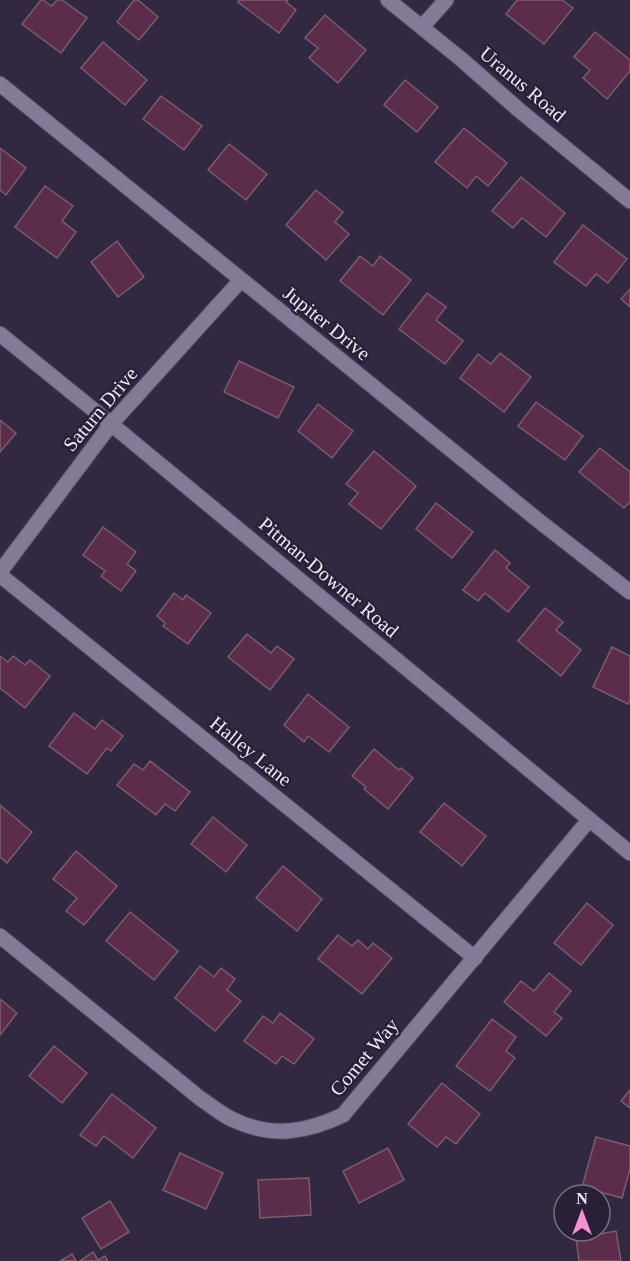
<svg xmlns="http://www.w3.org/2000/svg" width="630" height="1261" viewBox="0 0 630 1261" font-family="'Times New Roman',serif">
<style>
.building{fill:#5c2d4a;stroke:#795c6d;stroke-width:1.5}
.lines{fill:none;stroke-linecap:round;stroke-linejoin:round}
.minor-casing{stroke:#4d4459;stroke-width:17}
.minor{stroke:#847996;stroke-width:15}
.labels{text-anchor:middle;stroke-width:5;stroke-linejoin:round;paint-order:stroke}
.street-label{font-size:20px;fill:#ede7f7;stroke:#291f37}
</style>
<rect width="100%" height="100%" fill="#332841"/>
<g class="building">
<path d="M41,0H43L52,6L57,0H62L87,18L61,53L22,24Z"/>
<path d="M134,0H138L158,17L139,40L117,22Z"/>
<path d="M239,0H288L286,2L296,10L279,33L238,2Z"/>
<path d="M517,0H562L573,8L544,44L506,14Z"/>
<path d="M325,15L366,50L338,83L309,58L318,48L305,38Z"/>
<path d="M595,32L630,60V71L607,99L583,78L590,70L574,57Z"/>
<path d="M103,42L147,80L125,105L81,68Z"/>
<path d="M405,80L438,107L417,132L384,105Z"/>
<path d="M161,96L202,126L184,150L143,119Z"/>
<path d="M464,128L507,163L488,186L476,176L467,188L435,162Z"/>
<path d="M229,144L267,174L246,200L208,170Z"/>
<path d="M0,148L26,168L6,195L0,190Z"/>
<path d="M521,177L565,213L546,237L522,218L513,228L492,211Z"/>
<path d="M45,186L73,206L62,221L76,232L57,258L15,227Z"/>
<path d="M316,190L343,212L335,222L349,234L326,260L286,225Z"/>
<path d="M583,225L627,259L608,283L596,274L586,286L554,262Z"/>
<path d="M117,241L144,277L118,297L91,262Z"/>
<path d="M360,256L373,266L380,256L411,280L383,315L340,281Z"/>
<path d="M630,289V307L621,299Z"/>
<path d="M427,293L446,307L436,320L463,341L445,364L399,329Z"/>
<path d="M500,353L531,377L504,412L460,378L478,354L491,364Z"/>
<path d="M239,361L294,387L278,418L224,392Z"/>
<path d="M536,402L583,436L565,460L518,426Z"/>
<path d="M318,404L353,431L332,458L298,431Z"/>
<path d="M0,420L16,433L0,452Z"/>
<path d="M600,448L630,472V502L624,508L579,472Z"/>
<path d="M374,451L416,486L381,529L349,504L358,493L346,484Z"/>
<path d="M436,503L473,532L452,558L416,529Z"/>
<path d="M103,527L136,552L127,564L136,571L121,591L101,576L105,571L83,555Z"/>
<path d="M495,550L510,563L506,568L529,587L508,612L485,593L478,601L463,590Z"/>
<path d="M174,593L183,600L186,595L211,613L188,644L163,626L165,623L157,616Z"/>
<path d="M545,608L563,622L556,630L581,650L561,676L518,641Z"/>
<path d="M247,634L271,653L277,646L294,659L270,690L228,657Z"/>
<path d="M612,647L630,656V700L628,704L593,687Z"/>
<path d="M0,656L8,662L13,656L25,665L30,660L50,676L25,708L0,688Z"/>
<path d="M308,694L349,727L329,752L308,736L304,742L284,725Z"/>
<path d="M74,713L95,729L102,720L123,736L111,751L107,748L87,774L49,746Z"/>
<path d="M374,749L399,770L401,768L413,778L388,809L364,789L366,787L352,776Z"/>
<path d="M150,761L190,792L175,811L165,804L156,815L117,785L134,764L143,770Z"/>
<path d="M444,803L486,836L462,866L420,832Z"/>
<path d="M0,805L32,832L7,863L0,857Z"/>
<path d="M213,817L247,845L226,872L191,844Z"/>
<path d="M76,851L117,886L84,925L66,911L77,898L53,879Z"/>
<path d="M283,866L322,899L297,931L256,898Z"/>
<path d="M587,903L613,925L581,965L554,943Z"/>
<path d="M130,912L178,951L154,980L106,941Z"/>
<path d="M338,935L352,946L358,940L368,949L373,943L392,958L362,994L318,959Z"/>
<path d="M200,966L214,977L221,968L235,979L227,990L241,1001L215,1031L175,998Z"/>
<path d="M549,973L571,991L554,1012L562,1018L546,1036L504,1002L521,981L534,991Z"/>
<path d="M0,999L17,1013L0,1035Z"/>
<path d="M280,1013L314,1039L294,1064L282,1056L276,1064L244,1041L263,1016L273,1023Z"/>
<path d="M492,1019L516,1037L506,1051L515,1058L490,1091L456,1066Z"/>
<path d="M54,1046L87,1073L62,1103L29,1076Z"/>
<path d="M442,1083L480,1114L456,1144L446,1137L437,1147L408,1124Z"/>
<path d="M630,1090V1108L621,1101Z"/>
<path d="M112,1094L156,1128L133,1158L104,1136L96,1146L80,1135Z"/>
<path d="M596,1137L630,1146V1169L622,1198L582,1187Z"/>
<path d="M388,1148L404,1180L359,1203L343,1171Z"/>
<path d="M180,1153L223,1173L206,1209L163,1190Z"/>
<path d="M309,1178L311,1215L260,1218L258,1180Z"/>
<path d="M110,1201L129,1232L101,1249L82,1218Z"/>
<path d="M616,1231L621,1261H579L576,1238Z"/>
<path d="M93,1252L98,1260L105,1256L108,1261H80Z"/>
<path d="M72,1254L76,1261H60Z"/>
</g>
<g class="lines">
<g class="minor-casing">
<g id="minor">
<path d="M388,0L461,59L519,110L630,201"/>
<path d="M422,27L446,0"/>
<path d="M0,84L539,521L630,592"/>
<path d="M0,334L111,424L630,853"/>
<path d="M0,572L111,424L241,280"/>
<path d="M0,575L475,958"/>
<path d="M0,936L201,1099C212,1106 223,1116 236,1121C273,1138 307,1132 343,1115L589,820"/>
</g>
</g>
<use href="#minor" class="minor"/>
</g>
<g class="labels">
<g class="street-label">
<text transform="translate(523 84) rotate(40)" y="7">Uranus Road</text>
<text transform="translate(327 323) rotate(39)" y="7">Jupiter Drive</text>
<text transform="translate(100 409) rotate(-50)" y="7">Saturn Drive</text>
<text transform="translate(329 577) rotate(40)" y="7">Pitman-Downer Road</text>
<text transform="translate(251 751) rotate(39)" y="7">Halley Lane</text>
<text transform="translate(364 1057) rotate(-50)" y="7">Comet Way</text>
</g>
</g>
<g transform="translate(582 1213)"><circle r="28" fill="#291f37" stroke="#776f84" stroke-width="1.5"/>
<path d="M0-4.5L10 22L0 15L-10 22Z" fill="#f491d3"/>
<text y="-9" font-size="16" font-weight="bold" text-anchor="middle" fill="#ede7f7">N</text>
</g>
</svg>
